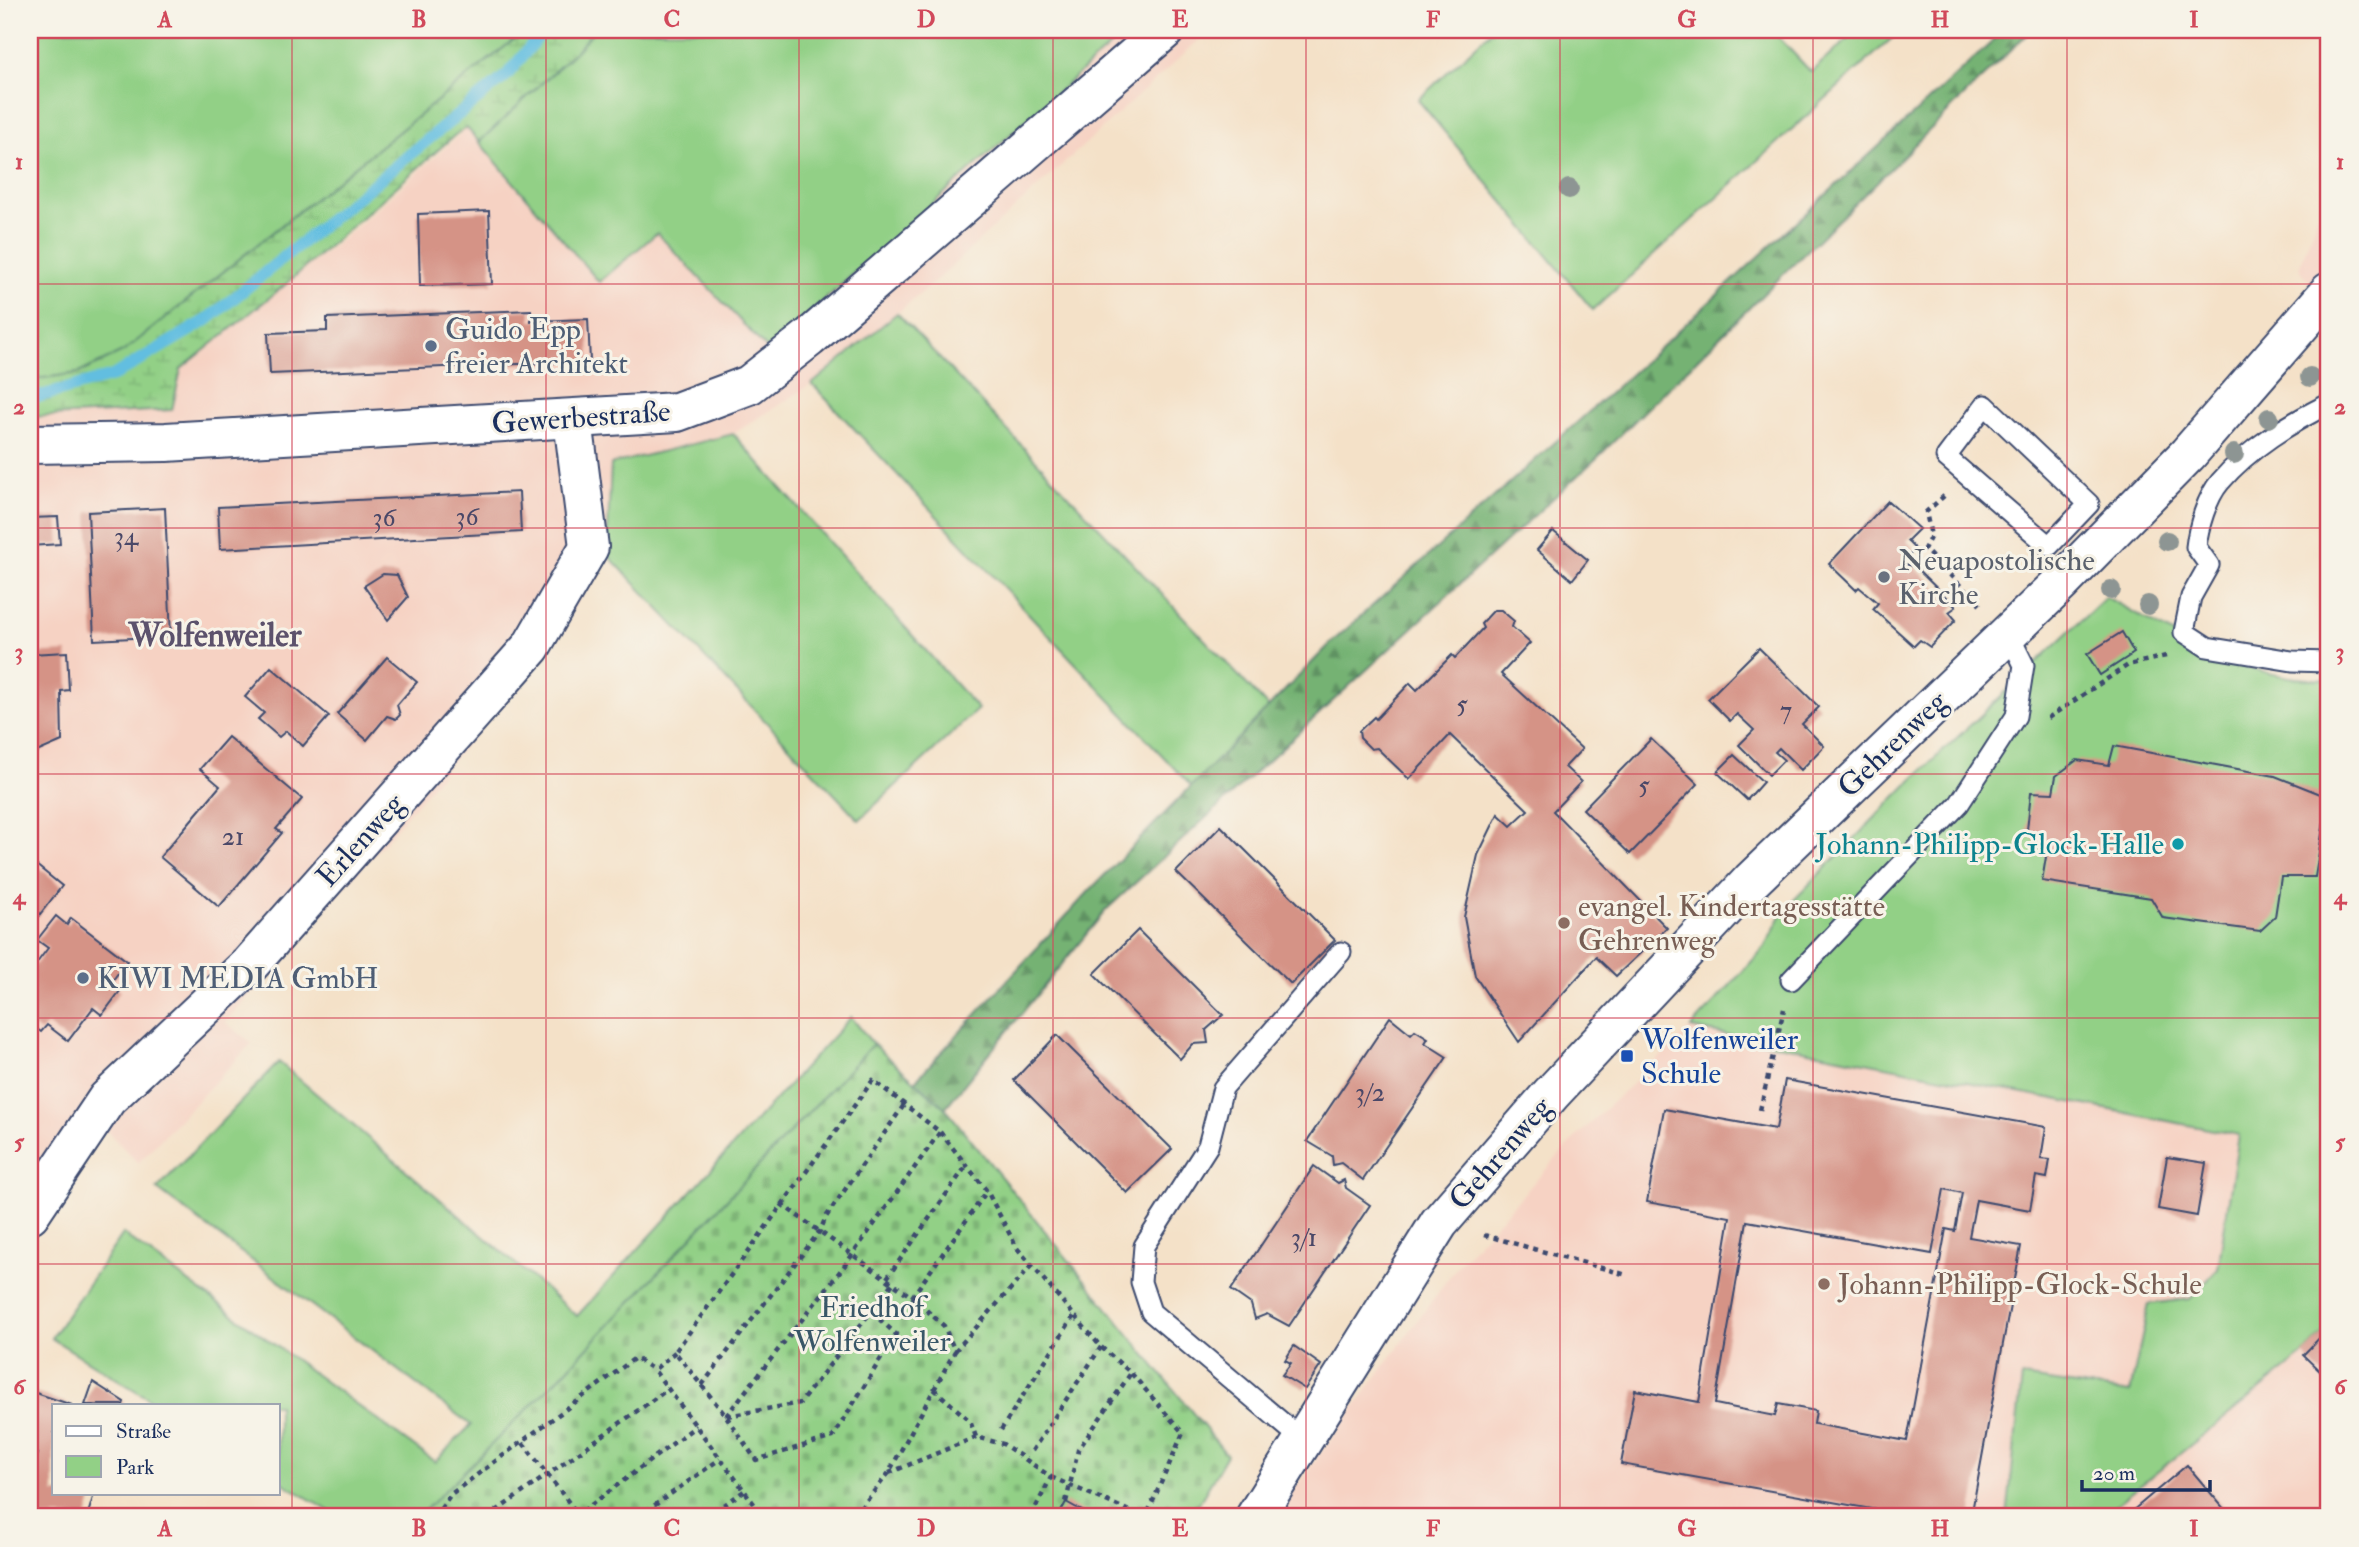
<svg xmlns="http://www.w3.org/2000/svg" width="2359" height="1547" viewBox="0 0 2359 1547" font-family="'IM FELL Double Pica',serif">
<style>
.built{fill:#f6d2c3}
.green{fill:#92d086;stroke:#568072;stroke-width:2}
.forest{fill:url(#forest-firs);stroke:#487068;stroke-width:2}
.wetland{fill:url(#wetland-marsh);stroke:#568072;stroke-width:2}
.cemetery{fill:url(#cemetery-stones);stroke:#568072;stroke-width:2}
.lines{fill:none;stroke-linecap:round;stroke-linejoin:round}
.stream{stroke:#62bee0;stroke-width:12}
.building{fill:#d59386;fill-rule:evenodd}
.lane-casing{stroke:#3c4a6e;stroke-width:23}
.street-casing{stroke:#3c4a6e;stroke-width:42}
.path{stroke:#3c4a6e;stroke-width:4.5;stroke-dasharray:5 5;stroke-linecap:butt}
.lane{stroke:#fff;stroke-width:19}
.street{stroke:#fff;stroke-width:38}
.tree{fill:#8d9593}
.grid{fill:none;stroke:#d1495b;stroke-width:2;stroke-opacity:0.55}
.service-dot{fill:#5c6f8a;stroke:#f7f3e8;stroke-width:2.5}
.worship-dot{fill:#6b7280;stroke:#f7f3e8;stroke-width:2.5}
.culture-dot{fill:#0f9aa8;stroke:#f7f3e8;stroke-width:2.5}
.education-dot{fill:#8d6e63;stroke:#f7f3e8;stroke-width:2.5}
.transit-dot{fill:#1a4fb4;stroke:#f7f3e8;stroke-width:2.5}
.labels{text-anchor:middle;stroke-width:6;stroke-linejoin:round;paint-order:stroke}
.number-label{font-size:26px;fill:#4a4868}
.service-label{font-size:30px;fill:#4e5e75;stroke:#f7f3e8;text-anchor:start}
.street-label{font-size:30px;fill:#1b2f5e;stroke:#f7f3e8}
.worship-label{font-size:30px;fill:#5b616d;stroke:#f7f3e8;text-anchor:start}
.culture-label{font-size:30px;fill:#0d838f;stroke:#f7f3e8;text-anchor:end}
.education-label{font-size:30px;fill:#785e54;stroke:#f7f3e8;text-anchor:start}
.transit-label{font-size:30px;fill:#164399;stroke:#f7f3e8;text-anchor:start}
.park-label{font-size:30px;fill:#395768;stroke:#f7f3e8}
.quarter-label{font-size:33px;font-weight:bold;fill:#5c526c;stroke:#f7f3e8}
.neatline{fill:none;stroke:#d1495b;stroke-width:2.5}
.grid-label{font-size:23px;text-anchor:middle;font-weight:bold;fill:#d1495b}
</style>
<defs>
<pattern id="forest-firs" width="22" height="20" patternUnits="userSpaceOnUse" patternTransform="scale(1.75)"><rect width="22" height="20" fill="#75b273"/><path d="M5 1l3.5 6h-7zM16 11l3.5 6h-7z" fill="#5f9162"/></pattern>
<pattern id="wetland-marsh" width="20" height="14" patternUnits="userSpaceOnUse" patternTransform="scale(1.75)"><rect width="20" height="14" fill="#92d086"/><path d="M1 5h8M5 5V1M11 12h8M15 12V8" fill="none" stroke="#7db376"/></pattern>
<pattern id="cemetery-stones" width="16" height="16" patternUnits="userSpaceOnUse" patternTransform="scale(1.75)"><rect width="16" height="16" fill="#92d086"/><path d="M2 7V4a2 2 0 0 1 4 0v3zM10 15v-3a2 2 0 0 1 4 0v3z" fill="#7db376"/></pattern>
</defs>
<rect width="100%" height="100%" fill="#f7f3e8"/>
<filter id="ink" filterUnits="userSpaceOnUse"><feTurbulence type="fractalNoise" baseFrequency=".0143" numOctaves="2"/><feDisplacementMap in="SourceGraphic" scale="14" xChannelSelector="R" yChannelSelector="G"/><feConvolveMatrix kernelMatrix="1 2 1 2 8 2 1 2 1" color-interpolation-filters="sRGB"/></filter>
<filter id="wash" filterUnits="userSpaceOnUse"><feTurbulence type="fractalNoise" baseFrequency=".00686" numOctaves="4" result="noise"/><feDisplacementMap in="SourceGraphic" scale="28" xChannelSelector="R" yChannelSelector="G"/><feGaussianBlur stdDeviation="1.57" result="paint"/><feColorMatrix in="noise" values="0 0 0 0 0 0 0 0 0 0 0 0 0 0 0 0 0 1.4 0 .05"/><feComposite in="paint" operator="in"/></filter>
<g filter="url(#wash)">
<rect width="100%" height="100%" fill="#f4e1c8"/>
<g class="built">
<path d="M1128,30H1210L932,284L812,384L733,434L611,464L608,529L598,568L561,629L385,842L225,1022L252,1043L138,1163L106,1130L30,1193V417L172,410L180,369L353,230L467,128L599,282L657,233L768,350Z"/>
<path d="M2329,182V309L2299,268Z"/>
<path d="M1691,1028L2239,1135L2218,1269L2190,1299L2149,1304L2130,1393L2022,1377L2007,1517H1274L1458,1265L1576,1137Z"/>
<path d="M2329,1328V1517H2101L2303,1355Z"/>
</g>
<g class="green">
<path d="M30,30H526L123,352L79,373L30,380Z"/>
<path d="M594,30H1128L768,350L657,233L599,282L479,142L576,51Z"/>
<path d="M1492,30H1772L1811,72L1858,30H1901L1593,310L1418,100Z"/>
<path d="M897,313L1269,708L1192,787L812,384Z"/>
<path d="M733,434L978,709L859,820L603,550L608,529L611,464Z"/>
<path d="M2106,597C2176,635 2246,683 2329,679V1328L2303,1355L2101,1517H2007L2022,1377L2130,1393L2149,1304L2190,1299L2218,1269L2239,1135L1691,1028L1764,948L1784,910L1909,783Z"/>
<path d="M851,1017L873,1044L560,1377L418,1517H339L278,1480V1405H159L51,1338L123,1234L435,1462L471,1425L157,1189L279,1062L577,1316Z"/>
</g>
<path class="forest" d="M2005,30H2031L1599,456L1106,910L945,1108L915,1081L1091,889L1332,642L1640,366Z"/>
<path class="wetland" d="M526,30H594L576,51L479,142L467,128L455,135L285,285L181,369L172,410L30,417V380L79,373L123,352Z"/>
<path class="cemetery" d="M873,1044L945,1108L1227,1455L1191,1517H418L560,1377Z"/>
<g class="lines">
<path class="stream" d="M30,399L113,376L207,320L507,75L544,30"/>
</g>
<g id="blocks">
<g class="building">
<path d="M489,211L492,284L420,286L418,214Z"/>
<path d="M531,310V321L588,319L590,361L270,374L268,333L327,331V318Z"/>
<path d="M519,492L521,532L220,549L218,507Z"/>
<path d="M1888,501L1919,529L1907,541L1915,549L1902,563L1915,567L1956,607L1949,612L1956,620L1930,647L1920,640L1914,646L1873,609L1878,603L1859,587L1856,590L1829,564Z"/>
<path d="M165,508L171,636L94,640L88,512Z"/>
<path d="M58,517L60,544L30,546V518Z"/>
<path d="M1553,531L1588,560L1572,580L1537,550Z"/>
<path d="M30,568L34,610H30Z"/>
<path d="M383,574L397,575L408,597L388,620L364,586Z"/>
<path d="M1494,610H1501L1514,621L1512,627L1530,643L1501,674L1582,749L1565,767L1581,782L1553,811L1667,928L1616,976L1596,957L1519,1042L1475,976L1464,917L1478,855L1498,814L1511,826L1528,810L1450,735L1409,779L1377,748L1371,749L1360,738L1359,731L1374,717L1376,719L1410,683L1417,690L1452,655L1455,658L1483,628L1481,624Z"/>
<path d="M2122,632L2134,653L2100,675L2087,654Z"/>
<path d="M1759,648L1819,707L1802,724L1824,746L1801,770L1779,748L1775,752L1784,760L1769,775L1739,745L1754,730L1737,714L1730,721L1708,699Z"/>
<path d="M67,652L69,690L61,691L62,741L30,755V654Z"/>
<path d="M387,657L417,682L397,705L400,715L396,719L387,716L367,740L337,714Z"/>
<path d="M271,667L329,716L303,746L286,731L279,737L258,719L264,713L245,697Z"/>
<path d="M228,737L302,799L276,829L282,833L219,907L160,857L220,786L200,769Z"/>
<path d="M1651,739L1698,784L1630,854L1583,809Z"/>
<path d="M2114,746L2275,776L2328,797L2315,877H2281L2275,917L2260,931L2163,918L2151,898L2042,881L2046,857L2027,830L2031,792L2053,793L2056,776L2077,760L2109,765Z"/>
<path d="M1734,755L1763,782L1747,800L1717,772Z"/>
<path d="M1221,826L1335,940L1291,984L1176,872Z"/>
<path d="M30,860L62,886L37,918L30,912Z"/>
<path d="M56,916L67,925L71,918L127,961L110,984L120,991L102,1015L93,1008L68,1041L47,1025L41,1032L30,1024V972L48,948L37,940Z"/>
<path d="M1138,930L1223,1015L1206,1030L1208,1043L1193,1044L1180,1059L1094,974Z"/>
<path d="M1390,1017L1411,1034L1415,1030L1428,1038L1425,1043L1447,1057L1363,1180L1341,1163L1333,1165L1332,1156L1307,1141Z"/>
<path d="M1057,1035L1172,1149L1127,1193L1014,1080Z"/>
<path d="M1785,1080L2046,1127L2041,1159L2050,1160L2047,1178L2036,1176L2030,1210L1976,1200L1969,1237L2021,1246L1971,1517H1916L1621,1464L1635,1390L1699,1402L1730,1217L1647,1202L1664,1109L1776,1129ZM1944,1189L1962,1193L1955,1231L1946,1229L1907,1441L1814,1424L1816,1411L1778,1404L1775,1416L1715,1404L1747,1221L1932,1254Z"/>
<path d="M2167,1157L2206,1163L2197,1216L2158,1209Z"/>
<path d="M1314,1166L1338,1183L1344,1180L1346,1188L1370,1205L1289,1326L1267,1314L1255,1319L1251,1304L1231,1290Z"/>
<path d="M2329,1328V1380L2303,1355Z"/>
<path d="M1294,1346L1321,1365L1305,1389L1282,1375L1291,1363L1285,1360Z"/>
<path d="M93,1382L124,1402L123,1405H85Z"/>
<path d="M30,1391L72,1405H54V1493L94,1494L87,1517H30V1473L38,1454L30,1451Z"/>
<path d="M2187,1465L2231,1517H2125Z"/>
<path d="M1066,1502L1093,1517H1058Z"/>
</g>
</g>
</g>
<g filter="url(#ink)">
<use href="#blocks" fill-opacity="0" stroke="#3c4a6e" stroke-width="2"/>
<g class="lines">
<g class="lane-casing">
<g id="lane">
<path d="M2329,404C2291,422 2248,449 2220,482C2207,497 2198,528 2196,547L2209,565L2191,597L2184,632L2207,647L2292,661L2329,662"/>
<path d="M1985,405L2089,504L2049,546L1946,457Z"/>
<path d="M1791,980L1959,804L2016,716L2024,665L2008,633"/>
<path d="M1304,1441L1151,1312L1141,1282L1144,1246L1208,1146L1223,1088L1341,952"/>
</g>
</g>
<g class="street-casing">
<g id="street">
<path d="M30,444L166,442L677,412L749,385L809,338L1165,30"/>
<path d="M30,1214L107,1099L250,964L531,647L589,547L573,420"/>
<path d="M1255,1517L1439,1223L1551,1094L1751,881L2062,582L2188,454L2329,292"/>
</g>
</g>
<g class="path">
<path d="M2319,252L2329,216"/>
<path d="M1944,496L1926,512L1931,536L1924,549L1980,605"/>
<path d="M2048,718L2128,665L2166,656"/>
<path d="M1760,1110L1784,1009"/>
<path d="M940,1132L987,1191L1017,1248L1101,1347L1131,1373L1183,1433L1146,1517"/>
<path d="M781,1204L912,1297L944,1326L955,1351L888,1474L859,1510V1517"/>
<path d="M1484,1235L1627,1275"/>
<path d="M887,1278L967,1165"/>
<path d="M912,1297L987,1191"/>
<path d="M955,1351L1032,1265"/>
<path d="M675,1352L654,1370L764,1517"/>
<path d="M702,1385L820,1231L826,1217L904,1105"/>
<path d="M934,1389L970,1421L976,1437L1003,1444L1051,1477L1031,1517"/>
<path d="M726,1416L845,1265L940,1132L873,1080L675,1352L726,1416L756,1460L833,1437L896,1334L871,1312"/>
<path d="M727,1416L800,1403L894,1282"/>
<path d="M1001,1430L1075,1314"/>
<path d="M523,1443L580,1517"/>
<path d="M1032,1451L1101,1347"/>
<path d="M889,1473L976,1437"/>
<path d="M1051,1477L1143,1517"/>
<path d="M1066,1502L1078,1450L1131,1373"/>
<path d="M435,1517L451,1494L635,1358L654,1370"/>
<path d="M488,1517L668,1389"/>
<path d="M575,1517L696,1426"/>
<path d="M638,1517L720,1459"/>
<path d="M707,1517L744,1491"/>
<path d="M827,1517L859,1510"/>
</g>
<use href="#lane" class="lane"/>
<use href="#street" class="street"/>
</g>
<g class="tree">
<circle cx="1569" cy="189" r="10"/>
<circle cx="2310" cy="377" r="10"/>
<circle cx="2269" cy="418" r="10"/>
<circle cx="2234" cy="454" r="10"/>
<circle cx="2167" cy="541" r="10"/>
<circle cx="2111" cy="590" r="10"/>
<circle cx="2148" cy="605" r="10"/>
</g>
</g>
<path class="grid" d="M292,30V1517M546,30V1517M799,30V1517M1053,30V1517M1306,30V1517M1560,30V1517M1813,30V1517M2067,30V1517M30,284H2329M30,528H2329M30,774H2329M30,1018H2329M30,1264H2329"/>
<g class="service-dot">
<circle cx="431" cy="346" r="7"/>
<circle cx="83" cy="978" r="7"/>
</g>
<circle class="worship-dot" cx="1884" cy="577" r="7"/>
<circle class="culture-dot" cx="2178" cy="844" r="7"/>
<g class="education-dot">
<circle cx="1564" cy="923" r="7"/>
<circle cx="1824" cy="1284" r="7"/>
</g>
<rect class="transit-dot" x="1620" y="1049" width="14" height="14" rx="3.5"/>
<g class="labels">
<g class="number-label">
<text x="467" y="525">36</text>
<text x="384" y="526">36</text>
<text x="126" y="545">34</text>
<text x="1462" y="713">5</text>
<text x="1786" y="719">7</text>
<text x="1644" y="794">5</text>
<text x="233" y="845">21</text>
<text x="1370" y="1101">3/2</text>
<text x="1304" y="1246">3/1</text>
</g>
<g class="service-label">
<text x="445" y="339">Guido Epp<tspan x="445" dy="34">freier Architekt</tspan></text>
<text x="97" y="988">KIWI MEDIA GmbH</text>
</g>
<g class="street-label">
<text transform="translate(581 417) rotate(-4)" y="10">Gewerbestraße</text>
<text transform="translate(1892 744) rotate(-44)" y="10">Gehrenweg</text>
<text transform="translate(360 840) rotate(-48)" y="10">Erlenweg</text>
<text transform="translate(1500 1153) rotate(-49)" y="10">Gehrenweg</text>
</g>
<g class="worship-label">
<text x="1898" y="570">Neuapostolische<tspan x="1898" dy="34">Kirche</tspan></text>
</g>
<g class="culture-label">
<text x="2164" y="854">Johann-Philipp-Glock-Halle</text>
</g>
<g class="education-label">
<text x="1578" y="916">evangel. Kindertagesstätte<tspan x="1578" dy="34">Gehrenweg</tspan></text>
<text x="1838" y="1294">Johann-Philipp-Glock-Schule</text>
</g>
<g class="transit-label">
<text x="1641" y="1049">Wolfenweiler<tspan x="1641" dy="34">Schule</tspan></text>
</g>
<g class="park-label">
<text x="872" y="1317">Friedhof<tspan x="872" dy="34">Wolfenweiler</tspan></text>
</g>
<g class="quarter-label">
<text x="215" y="646">Wolfenweiler</text>
</g>
</g>
<rect width="2359" height="1547" fill="none" stroke="#f7f3e8" stroke-width="77"/>
<rect x="52" y="1404" width="228" height="91" fill="#f7f3e8" stroke="#9fa5b1" stroke-width="2"/>
<rect x="66" y="1426" width="35" height="10" fill="#ffffff" stroke="#9fa5b1" stroke-width="2"/>
<text x="116" y="1438" font-size="21" fill="#1b2f5e">Straße</text>
<rect x="66" y="1456" width="35" height="21" fill="#92d086" stroke="#9fa5b1" stroke-width="2"/>
<text x="116" y="1474" font-size="21" fill="#1b2f5e">Park</text>
<path d="M2082 1480v10h128v-10" fill="none" stroke="#1b2f5e" stroke-width="3.5"/>
<text x="2093" y="1480" font-size="21" fill="#1b2f5e" stroke="#f7f3e8" stroke-width="5" paint-order="stroke">20 m</text>
<rect x="38" y="38" width="2282" height="1470" class="neatline"/>
<g class="grid-label">
<text x="165" y="27">A</text>
<text x="419" y="27">B</text>
<text x="672" y="27">C</text>
<text x="926" y="27">D</text>
<text x="1180" y="27">E</text>
<text x="1433" y="27">F</text>
<text x="1687" y="27">G</text>
<text x="1940" y="27">H</text>
<text x="2194" y="27">I</text>
<text x="19" y="169">1</text>
<text x="2340" y="169">1</text>
<text x="19" y="414">2</text>
<text x="2340" y="414">2</text>
<text x="19" y="659">3</text>
<text x="2340" y="659">3</text>
<text x="19" y="904">4</text>
<text x="2340" y="904">4</text>
<text x="19" y="1149">5</text>
<text x="2340" y="1149">5</text>
<text x="19" y="1394">6</text>
<text x="2340" y="1394">6</text>
<text x="165" y="1536">A</text>
<text x="419" y="1536">B</text>
<text x="672" y="1536">C</text>
<text x="926" y="1536">D</text>
<text x="1180" y="1536">E</text>
<text x="1433" y="1536">F</text>
<text x="1687" y="1536">G</text>
<text x="1940" y="1536">H</text>
<text x="2194" y="1536">I</text>
</g>
</svg>
